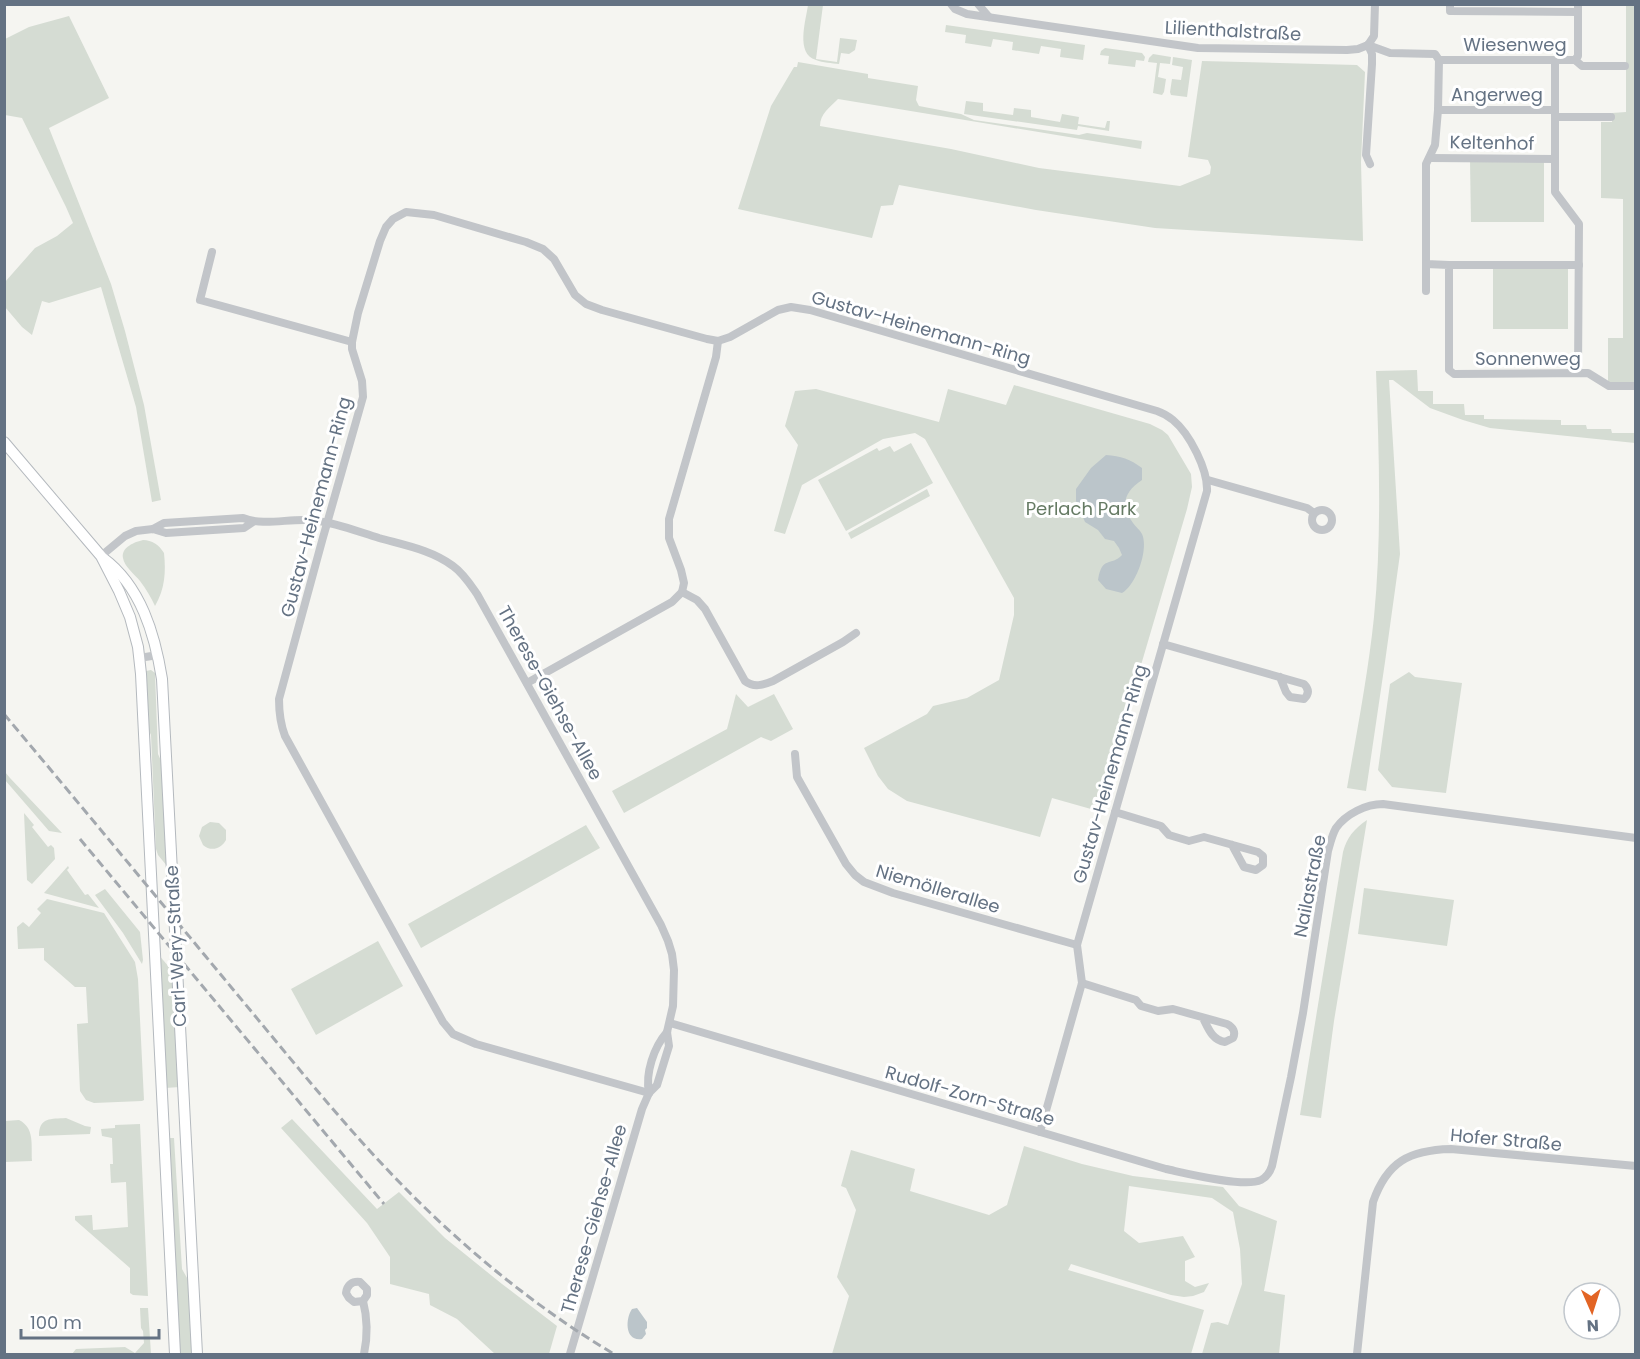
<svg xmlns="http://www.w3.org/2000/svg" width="1640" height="1359" viewBox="0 0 1640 1359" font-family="Poppins,sans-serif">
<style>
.green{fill:#d5dcd3}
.water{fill:#bbc5ca}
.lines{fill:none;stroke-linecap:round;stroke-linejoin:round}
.secondary-casing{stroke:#b4b9be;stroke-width:12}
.street{stroke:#c2c5c9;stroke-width:8}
.secondary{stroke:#fff;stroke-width:10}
.rail{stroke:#a3a8ae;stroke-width:3;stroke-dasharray:9 4.5;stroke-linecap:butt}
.labels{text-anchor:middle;stroke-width:6;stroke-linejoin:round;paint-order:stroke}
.street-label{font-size:18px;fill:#647283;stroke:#fff}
.park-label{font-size:18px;fill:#657a63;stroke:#fff}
</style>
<rect width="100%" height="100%" fill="#f5f5f1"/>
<g class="green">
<path d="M808,5H823L816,59L837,62L840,38L857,40L855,50L849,54L841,53L839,64C832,63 823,63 816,60C795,54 806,20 808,5Z"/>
<path d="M1626,5H1635V382H1608V338H1623V199L1601,198V122H1612V113L1626,112Z"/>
<path d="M69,16L109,98L49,128L111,284L125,331L144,405L161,500L152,502L136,407L101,287L49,303L42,301L32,335L22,327L5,307V282L35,248L57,236L73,223L66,207L22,118L5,115V39L29,27Z"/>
<path d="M946,25L1085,45L1083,60L1060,57L1061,49L1041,46L1039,54L1012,50L1013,42L993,39L991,47L965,43L966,35L945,32Z"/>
<path d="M1105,48L1142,53L1145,57L1144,61L1136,60L1135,67L1108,64L1109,56L1100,55L1101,51Z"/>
<path d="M1153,54L1171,57L1170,64L1160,63L1158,77L1166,79L1164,92L1162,95L1153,93L1157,63L1148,62L1149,58Z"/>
<path d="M1173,57L1192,60L1187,97L1171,95L1170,92L1172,79L1181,80L1183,67L1172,65Z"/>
<path d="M1202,61L1357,65L1365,72L1361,162L1363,241L1155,228L1036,210L899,185L893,205L881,206L872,238L738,209L771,106L794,67H797L798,62L868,74V78L918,86L916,100L919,106L961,114L974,120L1079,135L1087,133L1142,141L1141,149L838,99C830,107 820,114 820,126L951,149L1039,168L1180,186L1210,174L1211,167L1208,160L1188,157Z"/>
<path d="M966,101L983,103V111L1013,115L1014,108L1031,110V117L1060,122L1062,114L1079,117L1078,124L1105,128L1107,121H1110L1109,131L1078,126L1077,130L964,114Z"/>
<path d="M1470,161H1544V222H1471Z"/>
<rect x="1493" y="268" width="75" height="61"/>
<path d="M1417,370L1418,391H1433V404H1464L1465,415H1484V419L1561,420V425H1586L1587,429H1611L1612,433H1635V443L1490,428L1463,420L1430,408L1393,380H1389L1400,554L1385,662L1366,791L1347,788C1357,731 1368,674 1374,617C1382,535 1379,452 1376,371Z"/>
<path d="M1014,385L1150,424L1162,430L1168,435L1191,474L1192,487L1187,509L1098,811L1052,798L1040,837L907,801L888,789L878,776L864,748L927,714L933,706L967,698L999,680L1014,615V598L925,439L915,433L883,439L802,485L785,534L774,531L798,445L785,426L795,391L816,389L939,422L948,389L1006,405Z"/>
<path d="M911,443L933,483L846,531L818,480L877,448L879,451L890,446L894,452Z"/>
<path d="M927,489L930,496L851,539L848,533Z"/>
<path d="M143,540C152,540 159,545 164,553C166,572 165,589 155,606C151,597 146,589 140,581C135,575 124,566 123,558C121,547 135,542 143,540Z"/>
<path d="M151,670L155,673L158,754L162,763L167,866L158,855L156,849L151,735L147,727L146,671Z"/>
<path d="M1409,672L1415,677L1462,683L1446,793L1392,787L1378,770L1390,684Z"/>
<path d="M736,694L748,707L774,694L793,729L771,741L761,737L624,813L612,791L727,729Z"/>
<path d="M5,772L10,778L62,833L49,831L5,780Z"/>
<path d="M24,813L34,825L32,827L48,847L51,845L54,848L55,859L32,884L27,880Z"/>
<path d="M1367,820L1334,1021L1321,1118L1300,1115L1343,852C1347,837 1354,829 1367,820Z"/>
<path d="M210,822L219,823L226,830V840C221,849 211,852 203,845L199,836L202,827Z"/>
<path d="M586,825L600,848L421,948L408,924Z"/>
<path d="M68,866L69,868L67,870L85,895L88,894L99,908L44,893Z"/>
<path d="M1364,888L1454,900L1447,946L1358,934Z"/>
<path d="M105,889L140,932L143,960L142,964L123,933L95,895Z"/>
<path d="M47,899L104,913L135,962L138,979L144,1100L142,1101L94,1103L86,1100L80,1091L77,1024L88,1023L86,987H75L44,960V948L18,949L17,927L23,922L29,927L41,913L37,909Z"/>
<path d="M378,941L403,986L316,1035L291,989Z"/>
<path d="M158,954L174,973L180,1087L165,1088Z"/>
<path d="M66,1118L85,1126L91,1127L90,1134L39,1136C39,1117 51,1119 66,1118Z"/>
<path d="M292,1119L377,1209L399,1192L445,1238L502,1284L557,1326L549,1354H495L457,1319L430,1305L429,1294L390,1284V1257L367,1223L281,1128Z"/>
<path d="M19,1120C35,1128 31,1145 32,1161L5,1162V1121Z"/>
<path d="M140,1124L148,1296L133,1295L130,1293V1268L75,1220V1216L92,1215L93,1230L128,1227L126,1182L111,1183L110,1164H113L112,1138L102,1136L101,1129L115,1128V1125Z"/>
<path d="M167,1138H174L182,1269L191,1285L194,1354H178Z"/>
<path d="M1024,1146L1082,1164L1133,1176L1223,1187L1239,1206L1277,1221L1264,1291L1285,1295L1279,1354H1202L1211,1323L1218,1322L1228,1325L1242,1284L1240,1249L1233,1212L1212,1198L1129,1186L1124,1231L1139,1243L1183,1236L1195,1257L1185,1261V1281L1195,1287L1209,1283L1204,1292L1193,1296L1184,1297L1171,1295L1071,1264L1068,1270L1204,1310L1191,1354H832L849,1296L837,1277L856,1210L846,1188L841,1186L851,1150L915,1169L910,1191L989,1215L1007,1205Z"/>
<path d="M140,1308H148L151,1354H72L76,1349L125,1347L135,1353L144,1343L143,1331L141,1328Z"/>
</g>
<g class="water">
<path d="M1106,455C1121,456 1130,459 1142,468V480C1124,492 1120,505 1133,523C1135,526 1140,530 1142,534C1149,549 1136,585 1122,593L1106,589L1098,580C1102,555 1111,567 1122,555L1119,548L1114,541L1105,539L1098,530L1085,522L1076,501V489L1091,468Z"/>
<path d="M637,1308L647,1322V1328L645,1330L646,1334L642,1339C625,1342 625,1319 632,1309Z"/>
</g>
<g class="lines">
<g class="secondary-casing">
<g id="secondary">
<path d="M4,442L101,556L119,591L130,617L138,647L141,674L175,1354"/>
<path d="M103,558C141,586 155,635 162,679L197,1354"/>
</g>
</g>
<g class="street">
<path d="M951,4L955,9L967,14L1198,48L1347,50L1358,49L1368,45"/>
<path d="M978,4L989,17"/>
<path d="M1450,4V11L1578,12V4"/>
<path d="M1368,45L1390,53L1435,54L1439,60L1438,110L1435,145L1426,164V264L1449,265V370L1454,374L1588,373L1609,386H1636"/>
<path d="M1368,45L1372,54V64L1366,155L1370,164"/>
<path d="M1368,45L1374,36L1375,4"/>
<path d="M1439,60H1575L1582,66H1625"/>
<path d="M1555,60V192L1579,224L1578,373"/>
<path d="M1575,60L1578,56V12"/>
<path d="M1438,110H1555"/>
<path d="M1555,117H1611"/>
<path d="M1430,158L1554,159"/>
<path d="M212,252L200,300L352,342"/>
<path d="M1426,264V291"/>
<path d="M1449,265H1579"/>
<path d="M1208,480L1307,508L1314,513"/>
<circle cx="1322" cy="520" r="10"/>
<path d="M153,529L164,523L243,518C263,526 286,519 307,520C332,521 356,531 379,538C404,545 432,550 453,566C463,573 470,584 477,594L661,925L668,941L672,954L674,970L673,1006L667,1032L669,1046L657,1085L649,1093L642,1109L570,1354"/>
<path d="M101,556L125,536L136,531L153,529L166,533L244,528L253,522"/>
<path d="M682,592L697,600L705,609L745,681C754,688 763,685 773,681L843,642L856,633"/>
<path d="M1163,644L1304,684C1309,689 1309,694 1304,699L1290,697L1286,692L1280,677"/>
<path d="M139,658L158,655"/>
<path d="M527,683L672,602L682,592L684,583L681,570L669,538V519L716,357L718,341"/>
<path d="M795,754L797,777L846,864L855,875L864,882L893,893L1077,945"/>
<path d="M1115,812L1161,826L1169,835L1189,841L1204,837L1258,852L1263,856V865L1256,870L1244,867L1232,845"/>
<path d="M1082,983L1136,1000L1141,1006L1158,1011L1173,1009L1227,1024C1233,1027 1236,1032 1233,1038L1225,1042C1212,1040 1208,1028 1203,1018"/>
<path d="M670,1023L1166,1169C1185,1173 1244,1188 1261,1180C1267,1177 1270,1172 1272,1166L1291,1077L1303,1013L1328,851C1330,844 1332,835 1336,828C1346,814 1366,804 1383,804L1636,838"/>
<path d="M649,1093L476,1044L453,1034L443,1022L285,736C280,723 279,713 279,699L322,541L363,397L362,381L352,349V342L358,313L380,241L386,227L393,219L406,212L434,215L526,242L543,249L554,259L575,295L586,304L602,310L707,339L718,341L730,337L778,310L791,307L810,310L1157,411C1163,413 1168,416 1173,420C1190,434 1208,470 1207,491L1077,945L1082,983L1040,1132"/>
<path d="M649,1093C645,1073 654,1047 667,1032"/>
<path d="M363,1301L354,1302L349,1298L346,1293C347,1285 352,1281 360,1282L367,1289V1295L363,1301C368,1320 368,1335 364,1354"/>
<path d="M1357,1354L1373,1202C1387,1162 1409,1150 1451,1149L1636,1166"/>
</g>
<use href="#secondary" class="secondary"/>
<g class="rail">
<path d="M4,714C82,807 159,900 236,993C291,1059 345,1127 405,1188C467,1251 538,1309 614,1354"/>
<path d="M80,839L384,1204"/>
</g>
</g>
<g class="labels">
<g class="street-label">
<text transform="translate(1233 31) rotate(3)" y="6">Lilienthalstraße</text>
<text x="1515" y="51">Wiesenweg</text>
<text x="1497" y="101">Angerweg</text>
<text transform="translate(1492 143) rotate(1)" y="6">Keltenhof</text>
<text transform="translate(921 328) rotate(16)" y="6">Gustav-Heinemann-Ring</text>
<text x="1528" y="365">Sonnenweg</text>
<text transform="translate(316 507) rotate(-75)" y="6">Gustav-Heinemann-Ring</text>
<text transform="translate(550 693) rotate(61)" y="6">Therese-Giehse-Allee</text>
<text transform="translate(1110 774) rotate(-74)" y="6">Gustav-Heinemann-Ring</text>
<text transform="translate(1310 886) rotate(-79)" y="6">Nailastraße</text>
<text transform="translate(938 889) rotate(17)" y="6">Niemöllerallee</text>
<text transform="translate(176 946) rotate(-93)" y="6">Carl-Wery-Straße</text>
<text transform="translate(970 1096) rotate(16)" y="6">Rudolf-Zorn-Straße</text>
<text transform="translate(1506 1140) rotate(5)" y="6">Hofer Straße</text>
<text transform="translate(594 1219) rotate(-74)" y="6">Therese-Giehse-Allee</text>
</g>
<g class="park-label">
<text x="1081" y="515">Perlach Park</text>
</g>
</g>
<rect width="1640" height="1359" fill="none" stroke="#647283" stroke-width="12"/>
<g transform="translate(1592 1311) rotate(177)"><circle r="28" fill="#ffffff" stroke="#c1c7cd" stroke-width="1.5"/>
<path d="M0-4.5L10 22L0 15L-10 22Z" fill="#e26424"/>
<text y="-9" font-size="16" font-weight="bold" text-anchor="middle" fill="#647283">N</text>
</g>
<path d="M21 1329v9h138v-9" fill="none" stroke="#647283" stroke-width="3"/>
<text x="30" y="1329" font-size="18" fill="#647283" stroke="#ffffff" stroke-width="4.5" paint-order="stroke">100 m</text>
</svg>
